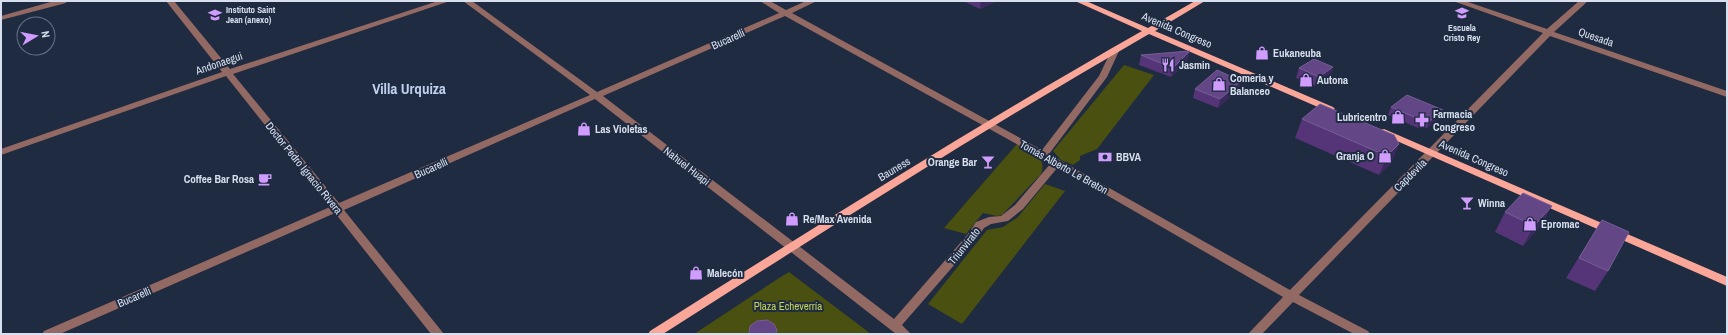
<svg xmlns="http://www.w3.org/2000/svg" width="1728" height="335" viewBox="0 0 1728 335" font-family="'Archivo Narrow',sans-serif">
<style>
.green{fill:#495010}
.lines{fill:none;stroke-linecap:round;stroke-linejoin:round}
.minor{fill:#926963;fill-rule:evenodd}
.major{fill:#faa699;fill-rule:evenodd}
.wall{fill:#553478}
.shaded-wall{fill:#39295d}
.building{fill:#634685;stroke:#755e95}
.labels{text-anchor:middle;stroke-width:4;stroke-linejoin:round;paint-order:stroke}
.far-poi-label{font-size:9px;font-weight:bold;fill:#d8e0ef;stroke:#1f2b41;text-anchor:start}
.street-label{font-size:11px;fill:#d8e0ef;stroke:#1f2b41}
.poi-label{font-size:11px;font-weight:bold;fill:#d8e0ef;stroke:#1f2b41;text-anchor:start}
.park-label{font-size:11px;fill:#c4d558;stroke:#1f2b41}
.district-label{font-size:15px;font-weight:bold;fill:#c0d0ee;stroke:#1f2b41}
</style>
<rect width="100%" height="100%" fill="#1f2b41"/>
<g class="green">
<path d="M1124,65L1154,75L1097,149L1080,156V160L1073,165L1061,160L1053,151Z"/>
<path d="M1017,144C1030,151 1048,156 1041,174L1002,215L997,216L983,213L966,234L944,228Z"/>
<path d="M1045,184L1065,191L962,324L928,304L987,230L1003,227L1018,217Z"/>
<path d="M789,272L871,334H694L776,280Z"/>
</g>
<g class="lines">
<g class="minor">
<path d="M54,1H67L66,3L1,20V16Z"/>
<path d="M166,1H174L230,69L438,1H450L233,74L339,203L590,95L463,1H472L597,92L779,13L760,1H770L786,10L806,1H817L792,13L1042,150L1099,76L1112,49H1118L1119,51L1107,77L1049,154L1290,290L1543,33L1453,1H1465L1547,29L1579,1H1588L1554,32L1727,91V97L1550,36L1299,295L1368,331L1370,334H1354L1293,302L1262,334H1248L1283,297L1058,167L1023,209L1008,221L991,224L984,228L976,240L902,325L911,334H896L595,99L344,210L444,334H431L335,213L60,334H42L44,331L330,207L226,76L1,155V149L222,72ZM785,16L1051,163L1015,205L1001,216L989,217L976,222L968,234L894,319L603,96Z"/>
</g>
<g class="major">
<path d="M1075,1H1086L1148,28L1195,1H1205L1155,31L1333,107L1335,109L1330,112L1327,111L1149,34C984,129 824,231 663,334H648L650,331C812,229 975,126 1142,31Z"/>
<path d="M1384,129L1727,277V286L1381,134L1379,132L1381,130Z"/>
</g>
</g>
<g class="wall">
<path d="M963,1H997L980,9Z"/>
<path d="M1190,51L1187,61L1171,77L1139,65L1141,55Z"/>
<path d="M1333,67L1330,76L1315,86L1296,78L1299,68Z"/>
<path d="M1241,81L1238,90L1218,108L1193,98L1195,89Z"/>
<path d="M1391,107L1440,118L1427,128H1418L1388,115Z"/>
<path d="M1302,119L1399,144L1391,163L1379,175L1295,138Z"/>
<path d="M1552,206L1540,226L1523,246L1495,232L1505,212Z"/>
<path d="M1602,220L1608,271L1595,291L1566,278Z"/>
</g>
<g class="shaded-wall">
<path d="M981,1H997L980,9Z"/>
<path d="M1190,51L1187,61L1171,77L1173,68Z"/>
<path d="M1333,67L1330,76L1315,86L1319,77Z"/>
<path d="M1241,81L1238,90L1218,108L1220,99Z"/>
<path d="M1443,110L1440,118L1427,128L1430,121Z"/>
<path d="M1399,144L1391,163L1379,175L1387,156Z"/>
<path d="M1552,206L1540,226L1523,246L1534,226Z"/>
</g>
<g class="building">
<path d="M1190,51L1173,68L1141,55Z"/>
<path d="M1314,59L1333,67L1319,77L1299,68Z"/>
<path d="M1217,70L1241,81L1220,99L1195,89Z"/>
<path d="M1407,95L1443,110L1430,121L1421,120L1391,107Z"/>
<path d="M1320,104L1394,135L1399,144L1387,156L1302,119Z"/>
<path d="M1523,193L1552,206L1534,226L1505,212Z"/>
<path d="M1602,220L1629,232L1608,271L1579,258Z"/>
<path d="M767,320L774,324L777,330L776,333L775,334H749V333L750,326L757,321Z"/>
</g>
<defs>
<g id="school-bare" transform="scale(1.08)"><path d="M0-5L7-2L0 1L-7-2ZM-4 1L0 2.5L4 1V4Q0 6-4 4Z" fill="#d09dff" stroke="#1f2b41" stroke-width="2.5" paint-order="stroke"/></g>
<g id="shop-bare" transform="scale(1.08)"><path d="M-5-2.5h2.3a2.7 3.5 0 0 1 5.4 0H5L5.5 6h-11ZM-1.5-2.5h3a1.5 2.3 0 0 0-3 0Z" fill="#d09dff" stroke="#1f2b41" stroke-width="2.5" paint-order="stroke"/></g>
<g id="restaurant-bare" transform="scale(1.08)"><path d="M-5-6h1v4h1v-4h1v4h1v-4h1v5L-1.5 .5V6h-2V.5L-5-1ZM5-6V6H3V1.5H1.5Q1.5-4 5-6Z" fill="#d09dff" stroke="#1f2b41" stroke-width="2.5" paint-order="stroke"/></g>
<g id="pharmacy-bare" transform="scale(1.08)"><path d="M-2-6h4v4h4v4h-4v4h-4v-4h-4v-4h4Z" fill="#d09dff" stroke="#1f2b41" stroke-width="2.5" paint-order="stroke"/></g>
<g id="bank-bare" transform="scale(1.08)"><path d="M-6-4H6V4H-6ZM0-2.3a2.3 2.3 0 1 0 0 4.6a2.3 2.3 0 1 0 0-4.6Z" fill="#d09dff" stroke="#1f2b41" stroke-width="2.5" paint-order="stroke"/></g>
<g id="bar-bare" transform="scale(1.08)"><path d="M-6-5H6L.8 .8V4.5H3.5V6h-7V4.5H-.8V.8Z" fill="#d09dff" stroke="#1f2b41" stroke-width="2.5" paint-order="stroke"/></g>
<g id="cafe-bare" transform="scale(1.08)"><path d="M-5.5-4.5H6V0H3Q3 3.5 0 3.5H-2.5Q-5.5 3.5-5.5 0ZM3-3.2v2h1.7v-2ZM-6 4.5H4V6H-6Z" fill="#d09dff" stroke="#1f2b41" stroke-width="2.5" paint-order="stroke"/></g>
</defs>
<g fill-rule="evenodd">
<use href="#school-bare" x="1462" y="13"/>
<use href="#school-bare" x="215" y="15"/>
<use href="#shop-bare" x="1262" y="53"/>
<use href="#restaurant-bare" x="1168" y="65"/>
<use href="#shop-bare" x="1306" y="80"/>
<use href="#shop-bare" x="1219" y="84"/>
<use href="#shop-bare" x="1398" y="117"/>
<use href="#pharmacy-bare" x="1422" y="120"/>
<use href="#shop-bare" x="584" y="129"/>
<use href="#shop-bare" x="1385" y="156"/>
<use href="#bank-bare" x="1105" y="157"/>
<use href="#bar-bare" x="988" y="162"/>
<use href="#cafe-bare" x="265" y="179"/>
<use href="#bar-bare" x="1467" y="203"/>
<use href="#shop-bare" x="792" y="219"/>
<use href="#shop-bare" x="1530" y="224"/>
<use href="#shop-bare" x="696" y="273"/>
</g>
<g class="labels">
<g class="far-poi-label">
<text x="226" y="13">Instituto Saint<tspan x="226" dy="10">Jean (anexo)</tspan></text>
<text x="1462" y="31" text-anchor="middle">Escuela<tspan x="1462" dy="10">Cristo Rey</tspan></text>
</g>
<g class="street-label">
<text transform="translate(1177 30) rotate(23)" y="4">Avenida Congreso</text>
<text transform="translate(1596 37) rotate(19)" y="4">Quesada</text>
<text transform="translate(728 39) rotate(-24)" y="4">Bucarelli</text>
<text transform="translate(219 63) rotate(-19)" y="4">Andonaegui</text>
<text transform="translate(1474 158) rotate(24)" y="4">Avenida Congreso</text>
<text transform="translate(687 166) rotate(38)" y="4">Nahuel Huapi</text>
<text transform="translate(1064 167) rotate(29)" y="4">Tomás Alberto Le Breton</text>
<text transform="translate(304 168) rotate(51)" y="4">Doctor Pedro Ignacio Rivera</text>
<text transform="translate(431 168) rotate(-24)" y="4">Bucarelli</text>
<text transform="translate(894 169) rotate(-31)" y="4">Bauness</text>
<text transform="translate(1410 175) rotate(-45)" y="4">Capdevila</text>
<text transform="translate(964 246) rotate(-51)" y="4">Triunvirato</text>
<text transform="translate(134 297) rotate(-23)" y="4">Bucarelli</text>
</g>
<g class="poi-label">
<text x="1273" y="57">Eukaneuba</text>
<text x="1179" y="69">Jasmin</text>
<text x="1230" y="82">Comeria y<tspan x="1230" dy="13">Balanceo</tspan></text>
<text x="1317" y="84">Autona</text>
<text x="1433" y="118">Farmacia<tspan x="1433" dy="13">Congreso</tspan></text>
<text x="1387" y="121" text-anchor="end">Lubricentro</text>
<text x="595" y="133">Las Violetas</text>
<text x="1374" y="160" text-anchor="end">Granja O</text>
<text x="1116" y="161">BBVA</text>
<text x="977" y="166" text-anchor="end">Orange Bar</text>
<text x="254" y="183" text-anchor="end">Coffee Bar Rosa</text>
<text x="1478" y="207">Winna</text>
<text x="803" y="223">Re/Max Avenida</text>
<text x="1541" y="228">Epromac</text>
<text x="707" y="277">Malecón</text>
</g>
<g class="park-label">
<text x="788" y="310">Plaza Echeverría</text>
</g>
<g class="district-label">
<text x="409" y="94">Villa Urquiza</text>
</g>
</g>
<rect width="1728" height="335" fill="none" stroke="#d8e0ef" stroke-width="4"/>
<g transform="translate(36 36) rotate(80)"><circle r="19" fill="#1f2b41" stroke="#697387"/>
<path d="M0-3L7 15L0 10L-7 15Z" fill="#d09dff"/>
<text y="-6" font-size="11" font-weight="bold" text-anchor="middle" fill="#d8e0ef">N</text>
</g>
</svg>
